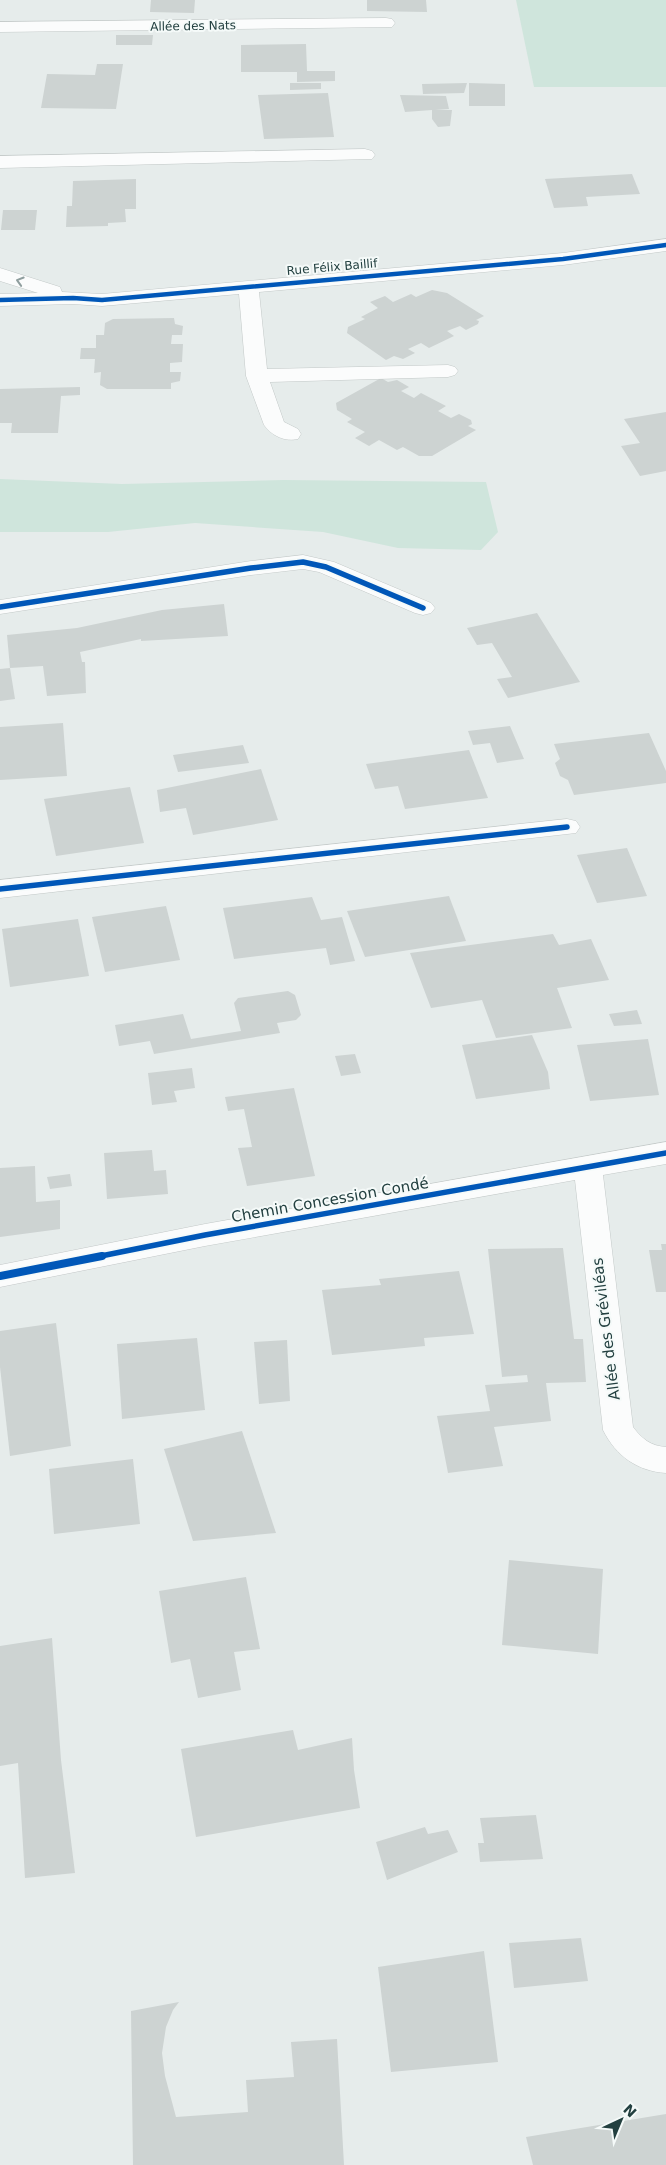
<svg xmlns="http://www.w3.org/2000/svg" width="666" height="2165" viewBox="0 0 666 2165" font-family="'DejaVu Sans',sans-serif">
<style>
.green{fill:#cfe5dc}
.building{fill:#cdd3d2}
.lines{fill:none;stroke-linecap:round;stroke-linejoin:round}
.minor-casing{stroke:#c3c9c8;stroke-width:1}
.minor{fill:#fbfcfc;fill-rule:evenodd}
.cycleway-far2-casing{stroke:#f5faf9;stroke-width:7}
.cycleway-far1-casing{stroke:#f5faf9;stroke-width:9}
.cycleway-casing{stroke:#f5faf9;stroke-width:11}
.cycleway-far2{stroke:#0057b8;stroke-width:4.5}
.cycleway-far1{stroke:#0057b8;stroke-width:5.5}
.cycleway{stroke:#0057b8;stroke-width:8}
.oneway{stroke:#8f9e9e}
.labels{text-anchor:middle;stroke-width:4;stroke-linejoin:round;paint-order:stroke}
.far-street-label{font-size:12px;fill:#234040;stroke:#f5faf9}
.street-label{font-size:15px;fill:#234040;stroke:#f5faf9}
</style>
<rect width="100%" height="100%" fill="#e6eceb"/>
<g class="green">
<path d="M516,0H666V87H534Z"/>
<path d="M0,479L122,484L283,480L486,482L498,532L481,550L398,548L323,532L195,523L108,532H0Z"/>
</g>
<g class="building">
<path d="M151,0H195L194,13L150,12Z"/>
<path d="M367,0H426L427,12L367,11Z"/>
<path d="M116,35H153L152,45H116Z"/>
<path d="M306,44L307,71H335V81L297,82V72H241V45Z"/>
<path d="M97,64H123L116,109L41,108L47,74L95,75Z"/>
<path d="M290,83H321V89L290,90Z"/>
<path d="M467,83L464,93L423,94L422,84Z"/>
<path d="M469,83L505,84V106H469Z"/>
<path d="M328,93L334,137L264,139L258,95Z"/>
<path d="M400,95L446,96L449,109L435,110H452L450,126L438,127L432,119V110L405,112Z"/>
<path d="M632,174L640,194L586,197L588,206L554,208L545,179Z"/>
<path d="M136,179V209H125L126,222L108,223V226L66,227L67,206H72L73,181Z"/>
<path d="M3,210H37L35,230H1Z"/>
<path d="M432,290L447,293L484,316L476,320L479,321L478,324L466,330L460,326L447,331L454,336L429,348L421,343L408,349L415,353L403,359L394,356L386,360L347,333L348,327L365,319L361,317L378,308L370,302L385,296L393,302L411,294L416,297Z"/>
<path d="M174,318L175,324L183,326L182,335H172L171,344H183L182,362L170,363V372H181L180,381L171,383V389H107L100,385L101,372L94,373L95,359H80L81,348H96V335H104L105,323L113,319Z"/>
<path d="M381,378L388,382L397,380L409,387L401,391L414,398L421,393L446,406L438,411L451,418L459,414L471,420L472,424L468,426L476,430L432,456H419L403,447L397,450L379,440L369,446L355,438L365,432L347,422L352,419L337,410L336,403Z"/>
<path d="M80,387V395L61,396L58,433H11L12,423H0V389Z"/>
<path d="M666,412V471L640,476L621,446L640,443L624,419Z"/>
<path d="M224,604L228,636L141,641V639L80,652L82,662H85L86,693L47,696L43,666L10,668L15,699L0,701V669L10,668L7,635L77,628L162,610Z"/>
<path d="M537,613L580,682L508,698L497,679L512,677L492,643L477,645L467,628Z"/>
<path d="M63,723L67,776L0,780V727Z"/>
<path d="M510,726L524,759L497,763L490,743L473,745L468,731Z"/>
<path d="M649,733L666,771V783L574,795L568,780L560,776L555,763L560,759L554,744Z"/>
<path d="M243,745L249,763L178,772L173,755Z"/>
<path d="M469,750L488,798L405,809L398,786L375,789L366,764Z"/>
<path d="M261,769L278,820L193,835L186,808L160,812L157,790Z"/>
<path d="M130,787L144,843L56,856L44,799Z"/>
<path d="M627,848L647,896L597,903L577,855Z"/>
<path d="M449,896L466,941L365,957L347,911Z"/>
<path d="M312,897L321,920L342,917L355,961L330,965L326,948L234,959L223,908Z"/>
<path d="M166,906L180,960L105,972L92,917Z"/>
<path d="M78,919L89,976L10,987L2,929Z"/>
<path d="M553,934L559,945L591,939L609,980L557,988L572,1028L496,1038L482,1000L431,1008L410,953Z"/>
<path d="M288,991L295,995L301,1015L296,1020L277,1023L280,1033L154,1054L150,1041L119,1046L115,1025L183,1014L191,1039L241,1031L234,1003L238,998Z"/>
<path d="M637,1010L642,1024L614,1026L609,1014Z"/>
<path d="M532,1035L548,1072L550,1089L476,1099L462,1045Z"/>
<path d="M648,1039L659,1095L590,1101L577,1045Z"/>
<path d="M355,1054L361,1073L341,1076L335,1056Z"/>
<path d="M192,1068L195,1088L174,1091L177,1102L152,1105L148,1073Z"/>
<path d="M294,1088L315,1176L247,1186L238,1148L252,1147L244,1109L228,1111L225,1097Z"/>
<path d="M152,1150L154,1171L166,1170L168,1194L107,1199L104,1153Z"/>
<path d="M35,1166L36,1202L60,1200V1229L0,1237V1168Z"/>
<path d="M70,1174L72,1186L50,1189L47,1177Z"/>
<path d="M661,1244H666V1292H656L649,1250H662Z"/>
<path d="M563,1248L574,1339H583L586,1382L546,1383L551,1421L494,1427L503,1466L448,1473L437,1416L490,1411L485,1385L528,1382L527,1375L502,1377L488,1249Z"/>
<path d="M459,1271L474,1334L424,1338L425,1346L332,1355L322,1290L381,1285L379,1279Z"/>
<path d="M56,1323L71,1446L10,1456L0,1367V1331Z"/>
<path d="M197,1338L205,1410L122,1419L117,1344Z"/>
<path d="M287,1340L290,1401L259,1404L254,1342Z"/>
<path d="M242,1431L276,1533L193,1541L164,1449Z"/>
<path d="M133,1459L140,1524L54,1534L49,1469Z"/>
<path d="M509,1560L603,1569L598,1654L502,1645Z"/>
<path d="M246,1577L260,1649L234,1652L241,1690L198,1698L190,1659L171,1663L159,1591Z"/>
<path d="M52,1638L61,1760L75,1873L25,1878L18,1763L0,1766V1646Z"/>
<path d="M293,1730L298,1750L352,1738L354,1770L360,1808L196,1837L181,1749Z"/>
<path d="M536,1815L543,1859L480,1862L478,1843H484L480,1818Z"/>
<path d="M425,1827L428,1834L448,1830L458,1852L387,1880L376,1842Z"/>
<path d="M581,1938L588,1981L514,1988L509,1943Z"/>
<path d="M484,1951L498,2062L391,2072L378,1967Z"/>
<path d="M179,2002L173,2010L166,2027L162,2053L165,2076L176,2117L248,2112L246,2080L294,2077L291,2042L337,2039L344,2165H133L131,2011Z"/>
<path d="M666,2114V2165H533L526,2137Z"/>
</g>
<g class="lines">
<g class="minor-casing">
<g id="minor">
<path d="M386,18L392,19L395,23L392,27L0,32V22Z"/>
<path d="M365,149L372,151L375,155L372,159L0,168V156Z"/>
<path d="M666,239V251L563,265L259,292L267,369L448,365L455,367L458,371L455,375L448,377L270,382L284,422L298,429L301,434L298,439C285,442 272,436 264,425L246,376L239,294L102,306L73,304L0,306V294L38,293L0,281V268L60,287L62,292L102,294L563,253Z"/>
<path d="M303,555L334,562L431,603L435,608L431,613L423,615L415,613L319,572L303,569L251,575L0,614V600L251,561Z"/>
<path d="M567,819L576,821L580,827L576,833L0,898V880Z"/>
<path d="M666,1142V1164L603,1175L633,1427C642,1439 651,1446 666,1447V1473C637,1471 616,1456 603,1430L575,1180L205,1246L0,1287V1265L205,1224Z"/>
</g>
</g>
<use href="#minor" class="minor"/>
<g class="cycleway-far2-casing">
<path id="cycleway-far2" d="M0,300L73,298L102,300L563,259L666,245"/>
</g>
<g class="cycleway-far1-casing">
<g id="cycleway-far1">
<path d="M0,607L251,568L303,562L326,567L423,608"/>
<path d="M0,889L567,827"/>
<path d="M96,1257L205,1235L666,1153"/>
</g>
</g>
<g class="cycleway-casing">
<path id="cycleway" d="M0,1276L102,1256"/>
</g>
<use href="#cycleway-far2" class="cycleway-far2"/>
<use href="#cycleway-far1" class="cycleway-far1"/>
<use href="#cycleway" class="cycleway"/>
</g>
<defs><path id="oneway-chevron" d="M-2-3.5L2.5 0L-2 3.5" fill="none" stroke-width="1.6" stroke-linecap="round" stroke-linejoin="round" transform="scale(1.25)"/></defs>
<use class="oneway" href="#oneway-chevron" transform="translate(20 281) rotate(-163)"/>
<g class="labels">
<g class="far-street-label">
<text transform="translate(193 26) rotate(-1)" y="4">Allée des Nats</text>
<text transform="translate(332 267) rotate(-5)" y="4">Rue Félix Baillif</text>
</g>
<g class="street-label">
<text transform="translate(330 1200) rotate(-10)" y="5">Chemin Concession Condé</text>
<text transform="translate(606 1329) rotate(-97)" y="5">Allée des Gréviléas</text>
</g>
</g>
<g transform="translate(621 2120) rotate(44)" stroke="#f5faf9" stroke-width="4" paint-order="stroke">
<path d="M0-4L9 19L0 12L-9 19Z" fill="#234040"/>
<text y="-8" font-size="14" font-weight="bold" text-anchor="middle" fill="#234040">N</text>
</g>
</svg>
